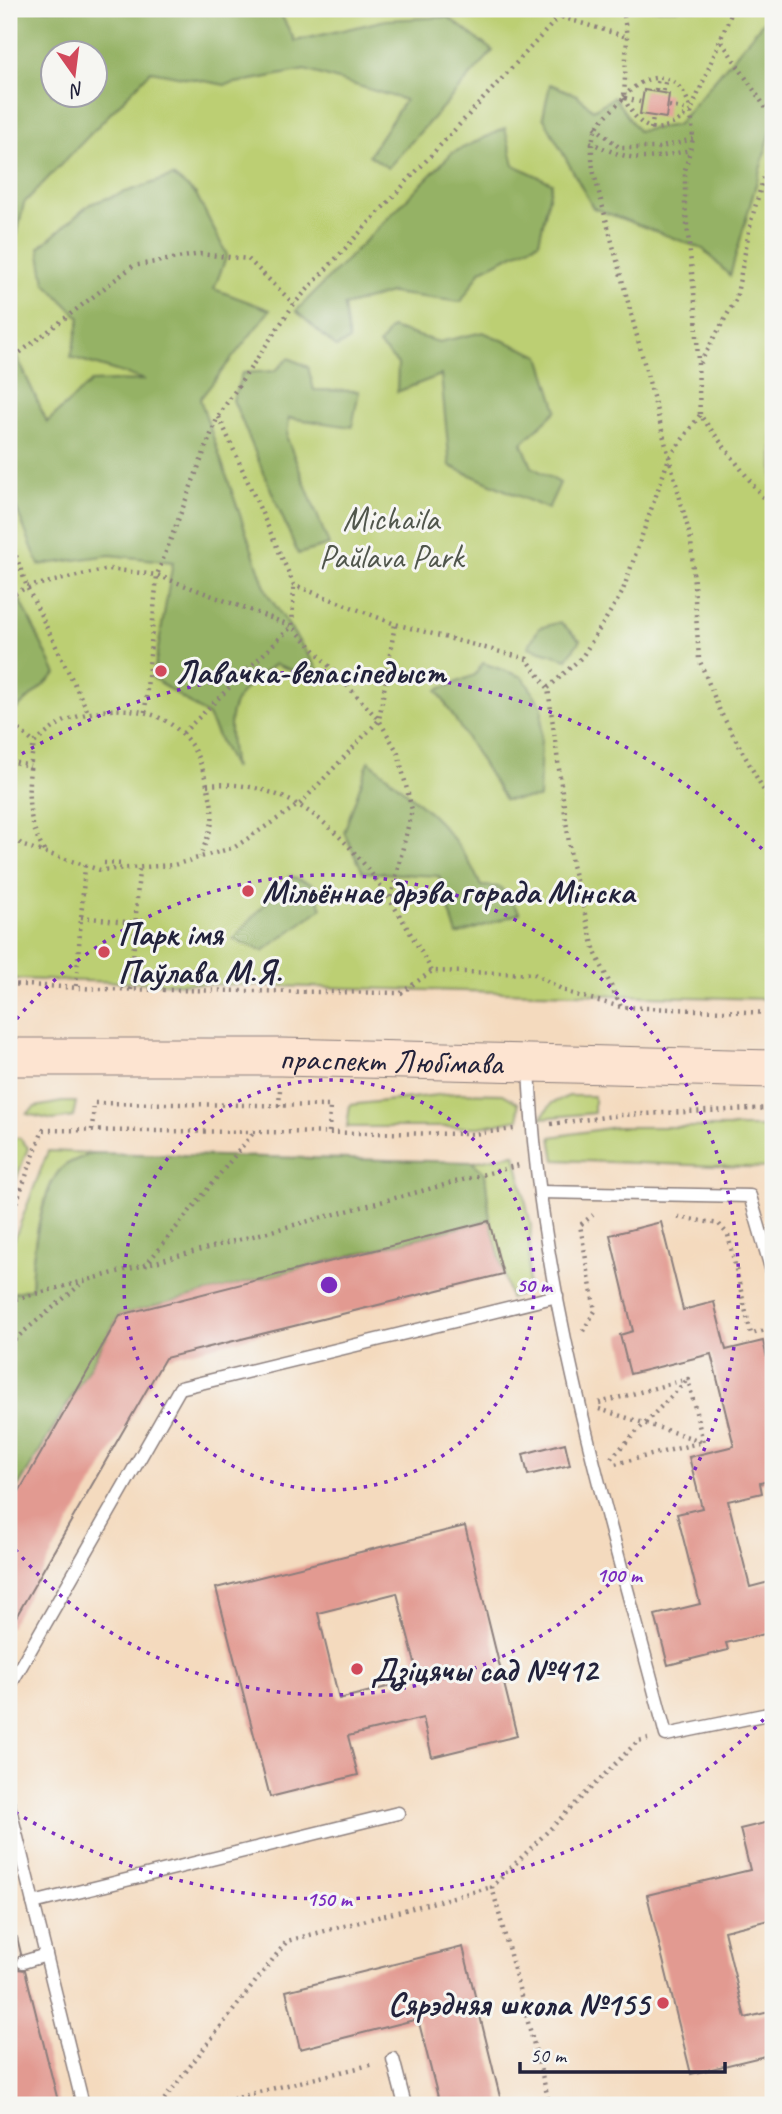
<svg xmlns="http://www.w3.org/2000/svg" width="782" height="2114" viewBox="0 0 782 2114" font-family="Caveat,sans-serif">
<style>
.green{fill:#bccf73;stroke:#6f7857;stroke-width:2;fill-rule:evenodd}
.forest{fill:#95b265;stroke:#5c6a50;stroke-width:2;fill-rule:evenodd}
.building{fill:#e29a91;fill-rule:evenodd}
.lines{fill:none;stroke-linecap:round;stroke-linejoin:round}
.lane-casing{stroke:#8b7e7c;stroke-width:15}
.secondary-casing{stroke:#8b7e7c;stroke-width:39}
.path{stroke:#8b7e7c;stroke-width:4.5;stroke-dasharray:2 5;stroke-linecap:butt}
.lane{stroke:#fff;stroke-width:12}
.secondary{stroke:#fde4d1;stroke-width:37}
.ring{fill:none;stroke:#7b2cbf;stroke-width:3.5;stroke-dasharray:3.5 7}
.poi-dot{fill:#d1495b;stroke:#f6f6f2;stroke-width:2.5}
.labels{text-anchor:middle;stroke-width:6;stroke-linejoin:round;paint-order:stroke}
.park-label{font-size:33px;fill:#50564c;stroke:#f6f6f2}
.poi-label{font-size:33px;font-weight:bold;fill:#22223b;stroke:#f6f6f2;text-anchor:start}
.street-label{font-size:33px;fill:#22223b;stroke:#f6f6f2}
.centre{fill:#7b2cbf;stroke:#f6f6f2;stroke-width:3.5}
.ring-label{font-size:21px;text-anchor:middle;font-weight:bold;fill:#7b2cbf;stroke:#f6f6f2;stroke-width:6;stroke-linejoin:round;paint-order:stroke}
</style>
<rect width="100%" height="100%" fill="#f6f6f2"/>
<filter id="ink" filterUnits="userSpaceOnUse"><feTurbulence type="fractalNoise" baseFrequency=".0143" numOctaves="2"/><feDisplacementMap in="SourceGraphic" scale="14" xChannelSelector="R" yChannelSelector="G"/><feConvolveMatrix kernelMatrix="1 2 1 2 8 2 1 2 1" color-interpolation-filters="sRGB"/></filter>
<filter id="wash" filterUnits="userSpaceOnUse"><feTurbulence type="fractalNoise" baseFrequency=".00686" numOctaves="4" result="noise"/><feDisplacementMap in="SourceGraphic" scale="28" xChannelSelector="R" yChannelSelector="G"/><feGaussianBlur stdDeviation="1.57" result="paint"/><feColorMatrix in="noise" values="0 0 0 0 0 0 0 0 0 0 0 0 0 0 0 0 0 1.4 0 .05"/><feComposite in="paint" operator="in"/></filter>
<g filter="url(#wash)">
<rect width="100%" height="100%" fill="#f4dabe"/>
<g class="green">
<path d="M9,9H773V1019L764,999L9,979ZM52,52H94V94H52Z"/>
<path d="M455,1093L503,1094L518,1103L519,1119L480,1127H347L350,1105Z"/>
<path d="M569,1096H594V1113L541,1118L552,1103Z"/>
<path d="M62,1102H76L73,1117L53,1120L27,1114L35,1107Z"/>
<path d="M615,1127H771L770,1168L555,1160L551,1137Z"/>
<path d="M9,1138H20L28,1148L9,1198Z"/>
<path d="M48,1151L93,1153C84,1157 70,1161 63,1167C42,1184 29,1262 32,1288L9,1294V1253Z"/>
<path d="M515,1154L531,1226L527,1293L510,1298L490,1220L485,1173L472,1162Z"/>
</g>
<g class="forest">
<path d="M9,9H278L295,41L386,20L448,17L493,51L388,168L369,155L405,100L305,70L225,85L151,71L24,203L9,272ZM94,52V94H52V52Z"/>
<path d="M773,10V124L730,276L703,249L593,208L543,117L550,84L577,95L593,110L614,97L638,131L677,125Z"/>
<path d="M505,128L514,165L552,183L539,242L481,270L461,302L391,293L344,306L349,341L336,347L296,311L452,153Z"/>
<path d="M173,176L196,194L227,255L214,289L270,310L200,399L267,593L327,683L275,664C226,699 226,712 234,769L208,716L153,678L173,562L110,555L39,565L9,490V339L47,422L91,382L145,380L71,357L80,318L45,283L39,248L90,204Z"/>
<path d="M391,328L439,342L483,332L540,356L557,410L522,443L532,467L560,483L548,509L450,466L441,375L397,392L398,364L379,345Z"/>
<path d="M289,358L308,367L314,390L359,391L352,427L289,418L287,438L329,545L298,554L233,400L242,373L275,371Z"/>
<path d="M21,601L56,674L9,716V610Z"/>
<path d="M560,622L580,640L567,659L528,647L539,628Z"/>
<path d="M483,663L523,677L542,707L539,798L505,800L437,690L475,675Z"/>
<path d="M369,761C415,800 457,828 481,886L500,887L520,913L457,935L439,876L363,872L344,832Z"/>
<path d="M290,876L312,884L322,908L263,951L233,939Z"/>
<path d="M93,1153L472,1162L485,1173L490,1220L120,1315L9,1503V1294L32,1288C29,1262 43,1184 63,1167C70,1161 84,1157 93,1153Z"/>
</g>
<g id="blocks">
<g class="building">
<path d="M644,90L669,94L666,118L640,114Z"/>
<path d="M489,1221L503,1274L165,1358L9,1629V1509L120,1315Z"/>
<path d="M661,1222L683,1310L714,1302L726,1350L763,1341L773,1383V1480L760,1483L762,1493L728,1501L750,1587L773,1581V1632L726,1643L728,1650L668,1665L655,1615L700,1604L677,1514L702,1508L689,1457L734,1446L711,1354L630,1374L620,1335L633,1331L610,1235Z"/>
<path d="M565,1443L570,1465L528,1475L523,1454Z"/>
<path d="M465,1526L517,1736L432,1757L423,1718L348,1736L358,1775L270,1797L216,1588ZM397,1593L419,1679L339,1699L318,1613Z"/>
<path d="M773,1821V1919L724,1931L745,2018L773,2011V2054L691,2074L647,1895L750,1870L740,1829Z"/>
<path d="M17,1937L21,1954L15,1964L18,1969L25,1970L59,2105H9V1938Z"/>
<path d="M463,1947L502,2105H440L418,2019L300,2049L286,1991Z"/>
</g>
</g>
</g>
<g filter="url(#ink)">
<use href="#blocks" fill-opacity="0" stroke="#8b7e7c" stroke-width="2"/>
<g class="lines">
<g class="lane-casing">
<g id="lane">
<path d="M529,1065C537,1293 609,1515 666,1735L773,1713"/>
<path d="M540,1192L750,1196L773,1275"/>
<path d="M9,1687L180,1388L557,1296"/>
<path d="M9,1805L83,2105"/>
<path d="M33,1903L398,1813"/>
<path d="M23,1962L46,1955"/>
<path d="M393,2059L405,2105"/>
<path d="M768,2105L773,2104"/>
</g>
</g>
<g class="secondary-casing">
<g id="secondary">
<path id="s1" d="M9,1057H281L773,1069"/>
</g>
</g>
<g class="path">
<path d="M535,9L627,37"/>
<path d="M623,9L627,37L624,98C595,127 589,127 593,170L691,540L699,659L720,711L773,807"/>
<path d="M733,9L691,111L693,139L685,170V205L696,312L700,415L773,511"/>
<path d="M722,42L773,119"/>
<path d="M656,90L658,77"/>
<path d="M663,91L666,79"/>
<path d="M624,97C649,68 681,71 691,111"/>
<path d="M624,98C642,135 660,137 691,111"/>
<path d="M625,98L640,102"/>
<path d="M669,106L690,111"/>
<path d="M595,127L620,148H658L693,139"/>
<path d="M651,129L653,118"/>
<path d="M590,142C634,163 643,161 690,150"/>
<path d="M9,361L133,266L200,254L248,259L294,304"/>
<path d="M700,363L736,299L751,221L773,146"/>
<path d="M219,417L294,585L395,624L527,659L548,688L572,865L595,952L621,1007"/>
<path d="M9,536L27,587L89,714"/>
<path d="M9,597L27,587L109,569L157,575L292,626L379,720L301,803L235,847L174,865L100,870L24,846L9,835"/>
<path d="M548,688L582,657L622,593L669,458L700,415"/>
<path d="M145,712L157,575L218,416L294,304L566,9"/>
<path d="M9,720L34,743"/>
<path d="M183,733L292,626L294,585"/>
<path d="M9,761L30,766"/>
<path d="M207,785C322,775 383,884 432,971"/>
<path d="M44,851C24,815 27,782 34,743C44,736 54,726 65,721C123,698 185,707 204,774C208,788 214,807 212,822C210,833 204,846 200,857"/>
<path d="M104,863L124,864"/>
<path d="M391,897L412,810L398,753L379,720L395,624"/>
<path d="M81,917L135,923"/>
<path d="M9,984L98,989L401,993L432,971L534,974L569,993L621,1007L773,1013"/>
<path d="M76,986L85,865"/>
<path d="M131,990L139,869"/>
<path d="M279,1106L280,1089"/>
<path d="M551,1124L621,1115L773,1108"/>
<path d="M92,1130L94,1103L330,1106L329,1132"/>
<path d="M678,1217L719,1224L728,1235L751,1334L773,1328"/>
<path d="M9,1222L43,1130L473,1134L514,1129"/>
<path d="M145,1266L254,1132"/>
<path d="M9,1301L519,1165"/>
<path d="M583,1331L595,1311L580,1225L593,1215"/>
<path d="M9,1344L80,1285"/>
<path d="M599,1403L688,1379L703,1442L615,1464"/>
<path d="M599,1409L701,1441"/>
<path d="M611,1458L688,1379"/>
<path d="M160,2105L287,1941L492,1887"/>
<path d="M205,2105L374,2064"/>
<path d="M550,2105L492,1887L638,1741L648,1739"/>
</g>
<use href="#lane" class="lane"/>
<use href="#secondary" class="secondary"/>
</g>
</g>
<g class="ring">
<circle cx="329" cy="1285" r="205"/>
<path d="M10 1027A410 410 0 1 1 10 1543"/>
<path d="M771 1712A614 614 0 0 1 13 1811M13 759A614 614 0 0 1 771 858"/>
</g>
<g class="poi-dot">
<circle cx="161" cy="671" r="7"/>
<circle cx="248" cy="891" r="7"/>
<circle cx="104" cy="952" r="7"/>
<circle cx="357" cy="1669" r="7"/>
<circle cx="663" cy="2003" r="7"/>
</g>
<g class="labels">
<g class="park-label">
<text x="391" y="530">Michaila<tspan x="391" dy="38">Paŭlava Park</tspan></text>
</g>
<g class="poi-label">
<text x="175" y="683">Лавачка-веласіпедыст</text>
<text x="262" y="903">Мільённае дрэва горада Мінска</text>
<text x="118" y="945">Парк імя<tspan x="118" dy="38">Паўлава М.Я.</tspan></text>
<text x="371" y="1681">Дзіцячы сад №412</text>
<text x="649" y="2015" text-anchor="end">Сярэдняя школа №155</text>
</g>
<g class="street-label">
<text dy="12" stroke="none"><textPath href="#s1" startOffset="382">праспект Любімава</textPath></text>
</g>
</g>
<circle cx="329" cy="1285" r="10" class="centre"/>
<g class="ring-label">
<text x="534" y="1292">50 m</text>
<text x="619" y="1582">100 m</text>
<text x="329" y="1906">150 m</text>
</g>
<rect width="782" height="2114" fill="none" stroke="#f6f6f2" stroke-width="35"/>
<g transform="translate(74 74) rotate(166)"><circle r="33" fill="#f6f6f2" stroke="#a1a1a9" stroke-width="2"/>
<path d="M0-5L12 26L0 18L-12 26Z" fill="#d1495b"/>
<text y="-10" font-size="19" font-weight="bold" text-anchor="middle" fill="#22223b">N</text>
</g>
<path d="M520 2062v10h205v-10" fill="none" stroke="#22223b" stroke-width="3.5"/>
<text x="530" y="2062" font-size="21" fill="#22223b" stroke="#f6f6f2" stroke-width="5" paint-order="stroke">50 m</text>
</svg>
